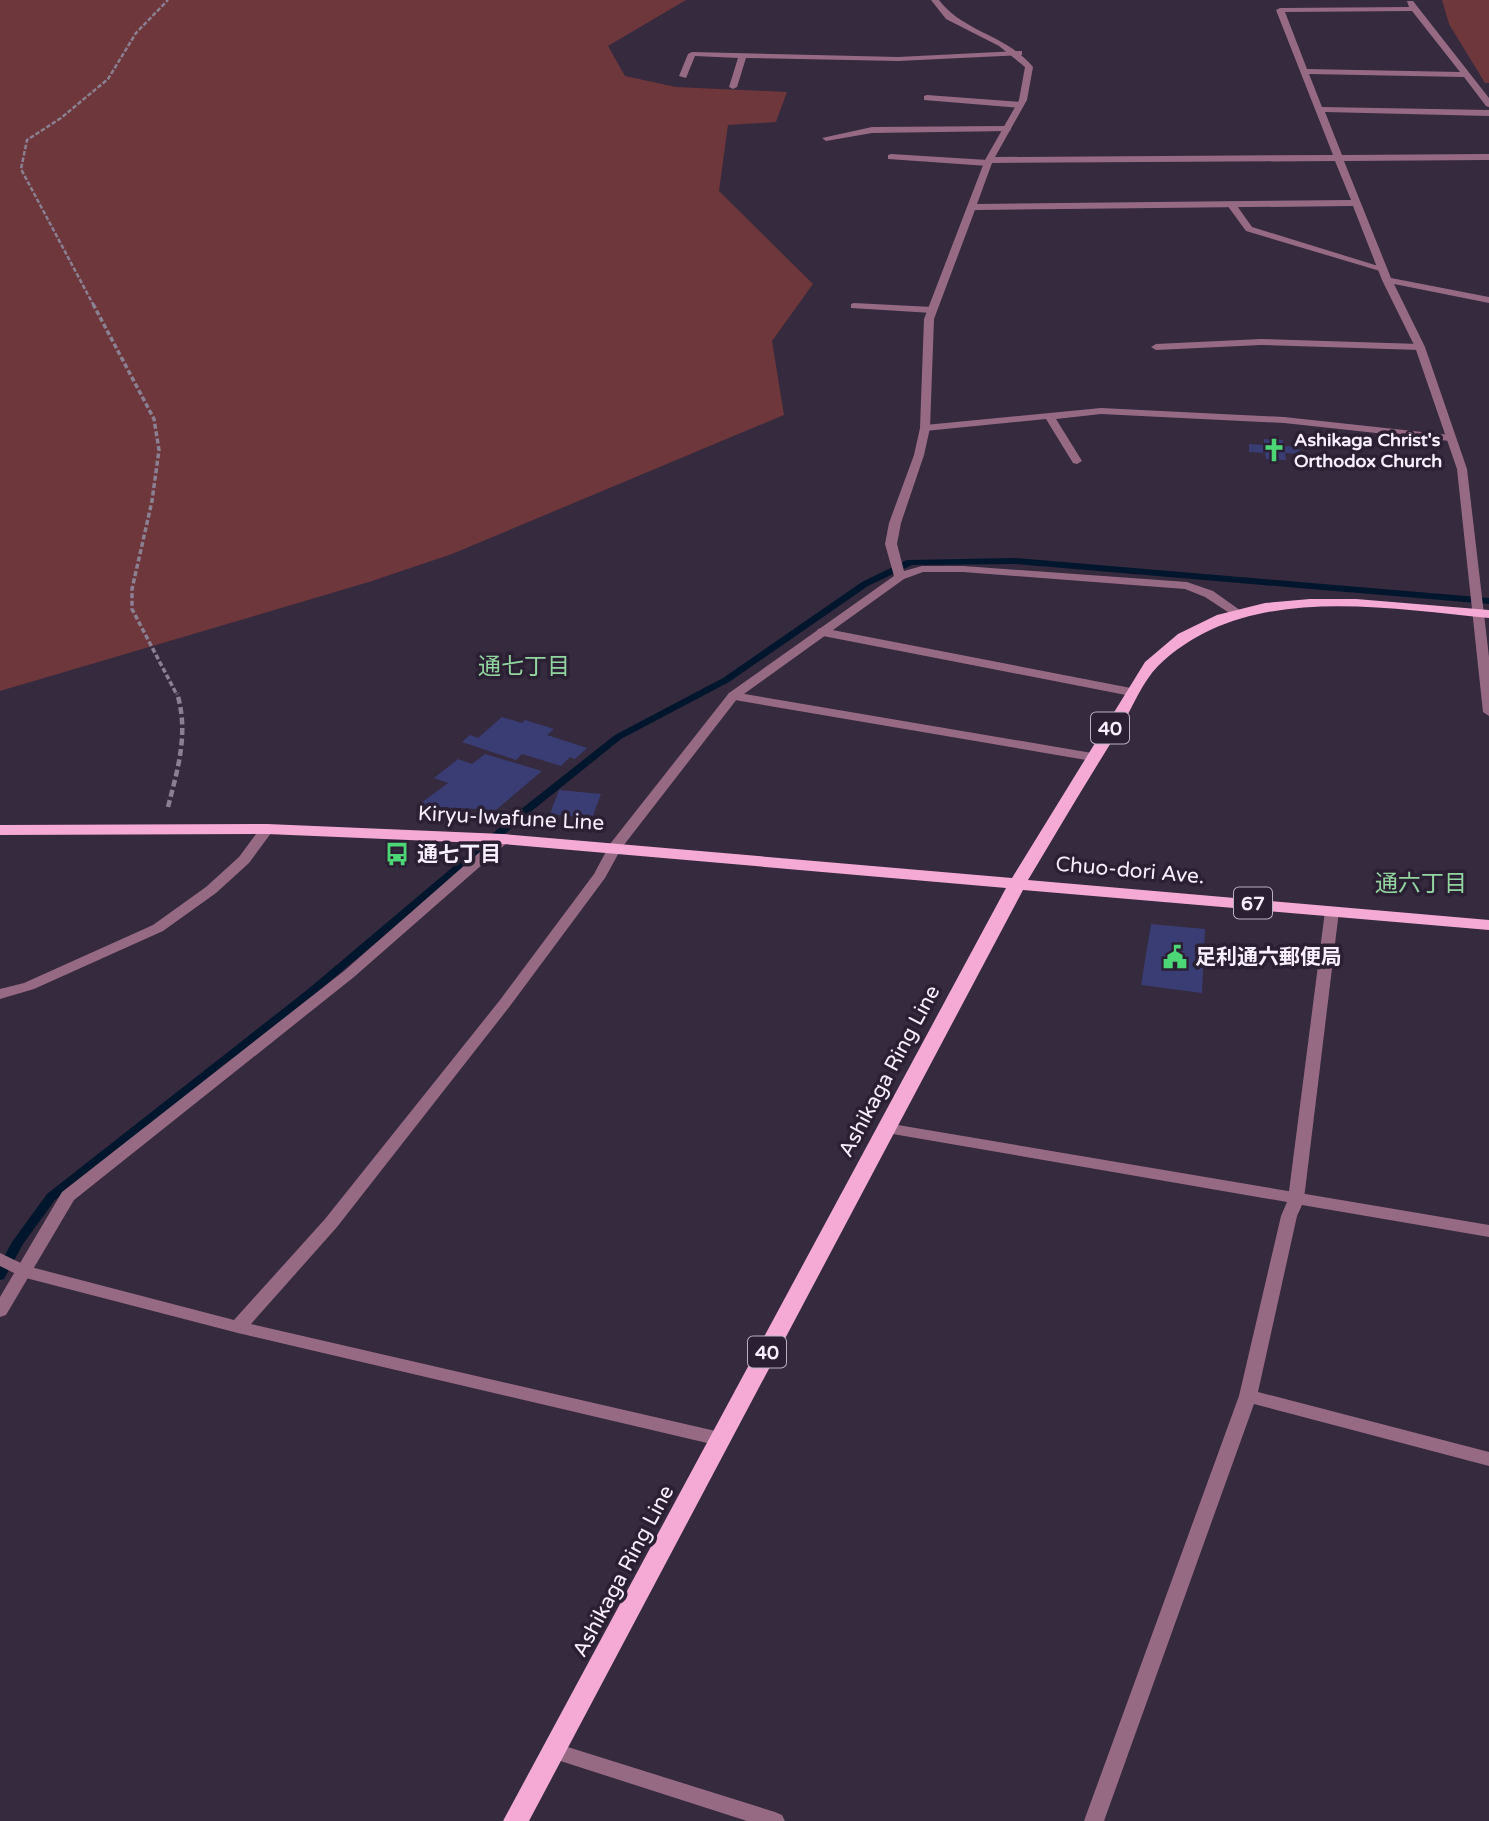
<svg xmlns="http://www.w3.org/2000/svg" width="1489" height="1821" viewBox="0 0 1489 1821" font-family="'Varela Round','Noto Sans JP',sans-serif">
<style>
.green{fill:#6d373b}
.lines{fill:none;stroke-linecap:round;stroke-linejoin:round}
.stream{fill:#00162c;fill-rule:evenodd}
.building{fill:#3a3d74}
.path-far2{stroke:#8a8092;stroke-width:2.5;stroke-dasharray:4.5 2;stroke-linecap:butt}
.path-far1{stroke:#8a8092;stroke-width:3.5;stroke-dasharray:5 2.5;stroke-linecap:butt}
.path{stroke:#8a8092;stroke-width:4.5;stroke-dasharray:7 3.5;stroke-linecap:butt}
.lane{fill:#976a84;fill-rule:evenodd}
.street{fill:#976a84;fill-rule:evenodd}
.primary{fill:#f5aad6;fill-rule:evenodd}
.labels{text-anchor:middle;stroke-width:7;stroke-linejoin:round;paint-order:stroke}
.far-poi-label{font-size:18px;font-weight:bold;fill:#f7effd;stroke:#2b2033;text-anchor:start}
.shield{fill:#2b2033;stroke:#bab1c0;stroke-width:2}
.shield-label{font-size:19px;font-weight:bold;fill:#f7effd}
.street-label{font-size:21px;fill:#f7effd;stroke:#2b2033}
.poi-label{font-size:21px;font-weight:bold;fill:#f7effd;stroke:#2b2033;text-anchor:start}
.neighbourhood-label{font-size:23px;fill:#93d5a0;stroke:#2b2033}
</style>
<rect width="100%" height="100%" fill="#352a3e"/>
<g class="green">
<path d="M0,0H686L608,46L625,76L676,87L787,92L776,122L728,125L719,191L813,284L772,341L784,415L452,554L369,582L0,691Z"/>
<path d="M1442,0H1489V83H1485L1449,24Z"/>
</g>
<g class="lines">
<path class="stream" d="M1015,558L1489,598V604L1015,564L912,565L868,586L729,682L621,739L533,810L315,994L55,1200L23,1244L4,1279L0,1280V1264L12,1242L47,1194L307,990L525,806L615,735L723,678L862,582L907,560Z"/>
</g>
<g class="building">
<path d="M1264,439L1283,440V446L1299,447L1300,454L1285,453L1286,460L1266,459L1265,453L1249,452V444L1264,445Z"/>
<path d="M502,717L522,723L525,720L554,729L547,735L587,748L575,759L570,757L561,766L522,754L516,760L462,742L470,735L478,738Z"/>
<path d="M485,754L542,771L496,810L417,806L448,783L434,778L458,759L472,764Z"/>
<path d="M559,790L601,794L592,818L550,814Z"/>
<path d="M1151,924L1205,929L1202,993L1141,985Z"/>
</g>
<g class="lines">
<path class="path-far2" d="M94,306L21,169L27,140L61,118L108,79L136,33L168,0"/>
<path class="path-far1" d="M93,304L154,419L159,450L152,501L132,589V609L177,695"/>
<path class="path" d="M168,807C178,768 189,733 177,693"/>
<g class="lane">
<path d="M1019,51H1022V55L898,61L746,58L737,87L733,89L729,87L738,58L695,56L686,78L679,76L688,54L692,52L898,57Z"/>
<path d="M927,95L1020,102L1024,105L1020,108L924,100V96Z"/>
<path d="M1007,126L1011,129L1010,131L872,133L826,141L822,138L872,127Z"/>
<path d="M891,154L988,160L992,163L988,166L888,159V155Z"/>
<path d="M1232,202L1235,203L1252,227L1388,269L1380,271L1246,231L1227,205Z"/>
<path d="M854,303L932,307L937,310L932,313L851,308V304Z"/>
<path d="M1261,339L1420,344L1425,347L1420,350L1261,345L1156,350L1151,347L1156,344Z"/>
<path d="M1101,408L1284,417L1450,435L1455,438L1450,441L1284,423L1101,414L1056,419L1082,461L1077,464L1073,463L1046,419L925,431L920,428L925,425Z"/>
<path d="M822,628L1131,688L1137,692L1131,696L818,635L816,632L818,629Z"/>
<path d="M733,692L1092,753L1098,757L1092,761L729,699L727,696L729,693Z"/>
<path d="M615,843L622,847L605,878L510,1006L337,1227L251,1324L720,1432L726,1434L729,1439L726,1444L720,1446L238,1333L22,1277L0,1266V1253L27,1266L234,1320L325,1219L500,1000L594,874L610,844Z"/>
<path d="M1332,907L1339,911L1304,1199L1302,1203H1290L1288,1199L1325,911Z"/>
</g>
<g class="street">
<path d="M931,0H939C963,32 1007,35 1033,67L1027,100L995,157L1333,155L1276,10L1280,8L1409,7L1407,1H1413L1489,98V107L1486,106L1464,77L1309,74L1322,107L1489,110V116L1325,112L1342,155L1489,154V160L1344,161L1391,278L1489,297V303L1394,284L1425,347L1467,469L1489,657V716L1483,712L1457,469L1415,347L1382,280L1353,206L975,210L934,319L930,428L924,455L901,523L897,544L904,571L922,566H963L1187,582L1213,591L1244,613L1238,617L1234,616L1205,597L1185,589L963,572H923L904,579L737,699L620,850H610L608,847L610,844L729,693L894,576L885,544L889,523L914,455L920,428L924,319L985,160L1019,100L1025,67L999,46L946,19ZM1412,11L1460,72L1307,69L1285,12ZM1335,161L1351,200L977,204L992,163Z"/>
<path d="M267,825L274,829L249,863L216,893L163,931L34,989L0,999V989L24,983L153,925L206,887L239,857L262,826Z"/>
<path d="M503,835L508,836L510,839L508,842L354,977L74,1200L6,1315L0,1317V1297L62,1192L344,971L498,836Z"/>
<path d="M886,1123L1489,1225V1237L1302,1205L1297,1216L1258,1392L1489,1452V1466L1254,1404L1104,1821H1084L1239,1396L1281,1216L1287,1202L881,1132L878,1128L881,1124Z"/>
<path d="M555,1743L775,1812L782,1815L785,1821H747L548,1757L545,1751L548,1745Z"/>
</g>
<path class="primary" d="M1310,599H1356L1489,610V618C1381,608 1245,582 1158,666C1143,681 1133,706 1122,725C1090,776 1059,828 1028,880L1489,920V930L1023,890L529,1821H503L1006,888L503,844L267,834L0,835V825L267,824L503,834L1012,878L1145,662L1178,634L1217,615L1265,603Z"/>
</g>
<defs>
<g id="church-bare" transform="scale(1.89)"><path d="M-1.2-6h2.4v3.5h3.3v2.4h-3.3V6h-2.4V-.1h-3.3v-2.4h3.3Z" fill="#4dd676" stroke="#2b2033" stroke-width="2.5" paint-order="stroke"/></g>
<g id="bus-bare" transform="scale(1.89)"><path d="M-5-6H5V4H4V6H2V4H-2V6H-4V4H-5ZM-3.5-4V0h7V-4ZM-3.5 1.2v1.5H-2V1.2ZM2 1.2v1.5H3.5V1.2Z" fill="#4dd676" stroke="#2b2033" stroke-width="2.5" paint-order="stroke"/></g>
<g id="civic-bare" transform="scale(1.89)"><path d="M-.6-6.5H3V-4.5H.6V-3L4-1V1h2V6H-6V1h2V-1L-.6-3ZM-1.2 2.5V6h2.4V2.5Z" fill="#4dd676" stroke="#2b2033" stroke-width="2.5" paint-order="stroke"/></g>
</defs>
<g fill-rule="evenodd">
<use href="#church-bare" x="1274" y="450"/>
<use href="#bus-bare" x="397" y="854"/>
<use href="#civic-bare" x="1175" y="957"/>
</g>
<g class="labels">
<g class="far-poi-label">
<text x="1294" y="446">Ashikaga Christ's<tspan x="1294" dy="21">Orthodox Church</tspan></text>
</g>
<g class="shield">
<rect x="1091" y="712.5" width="38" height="31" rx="5"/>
<rect x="1234" y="887.5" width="38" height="31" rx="5"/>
<rect x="748" y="1336.5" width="38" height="31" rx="5"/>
</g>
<g class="shield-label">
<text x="1110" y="735">40</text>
<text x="1253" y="910">67</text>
<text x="767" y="1359">40</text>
</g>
<g class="street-label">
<text transform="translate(511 818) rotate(3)" y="7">Kiryu-Iwafune Line</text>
<text transform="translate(1130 870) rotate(5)" y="7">Chuo-dori Ave.</text>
<text transform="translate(889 1071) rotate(-62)" y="7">Ashikaga Ring Line</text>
<text transform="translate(623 1571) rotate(-62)" y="7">Ashikaga Ring Line</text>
</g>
<g class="poi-label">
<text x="417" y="861">通七丁目</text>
<text x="1195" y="964">足利通六郵便局</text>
</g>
<g class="neighbourhood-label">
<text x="524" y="674">通七丁目</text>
<text x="1421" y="891">通六丁目</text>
</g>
</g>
</svg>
